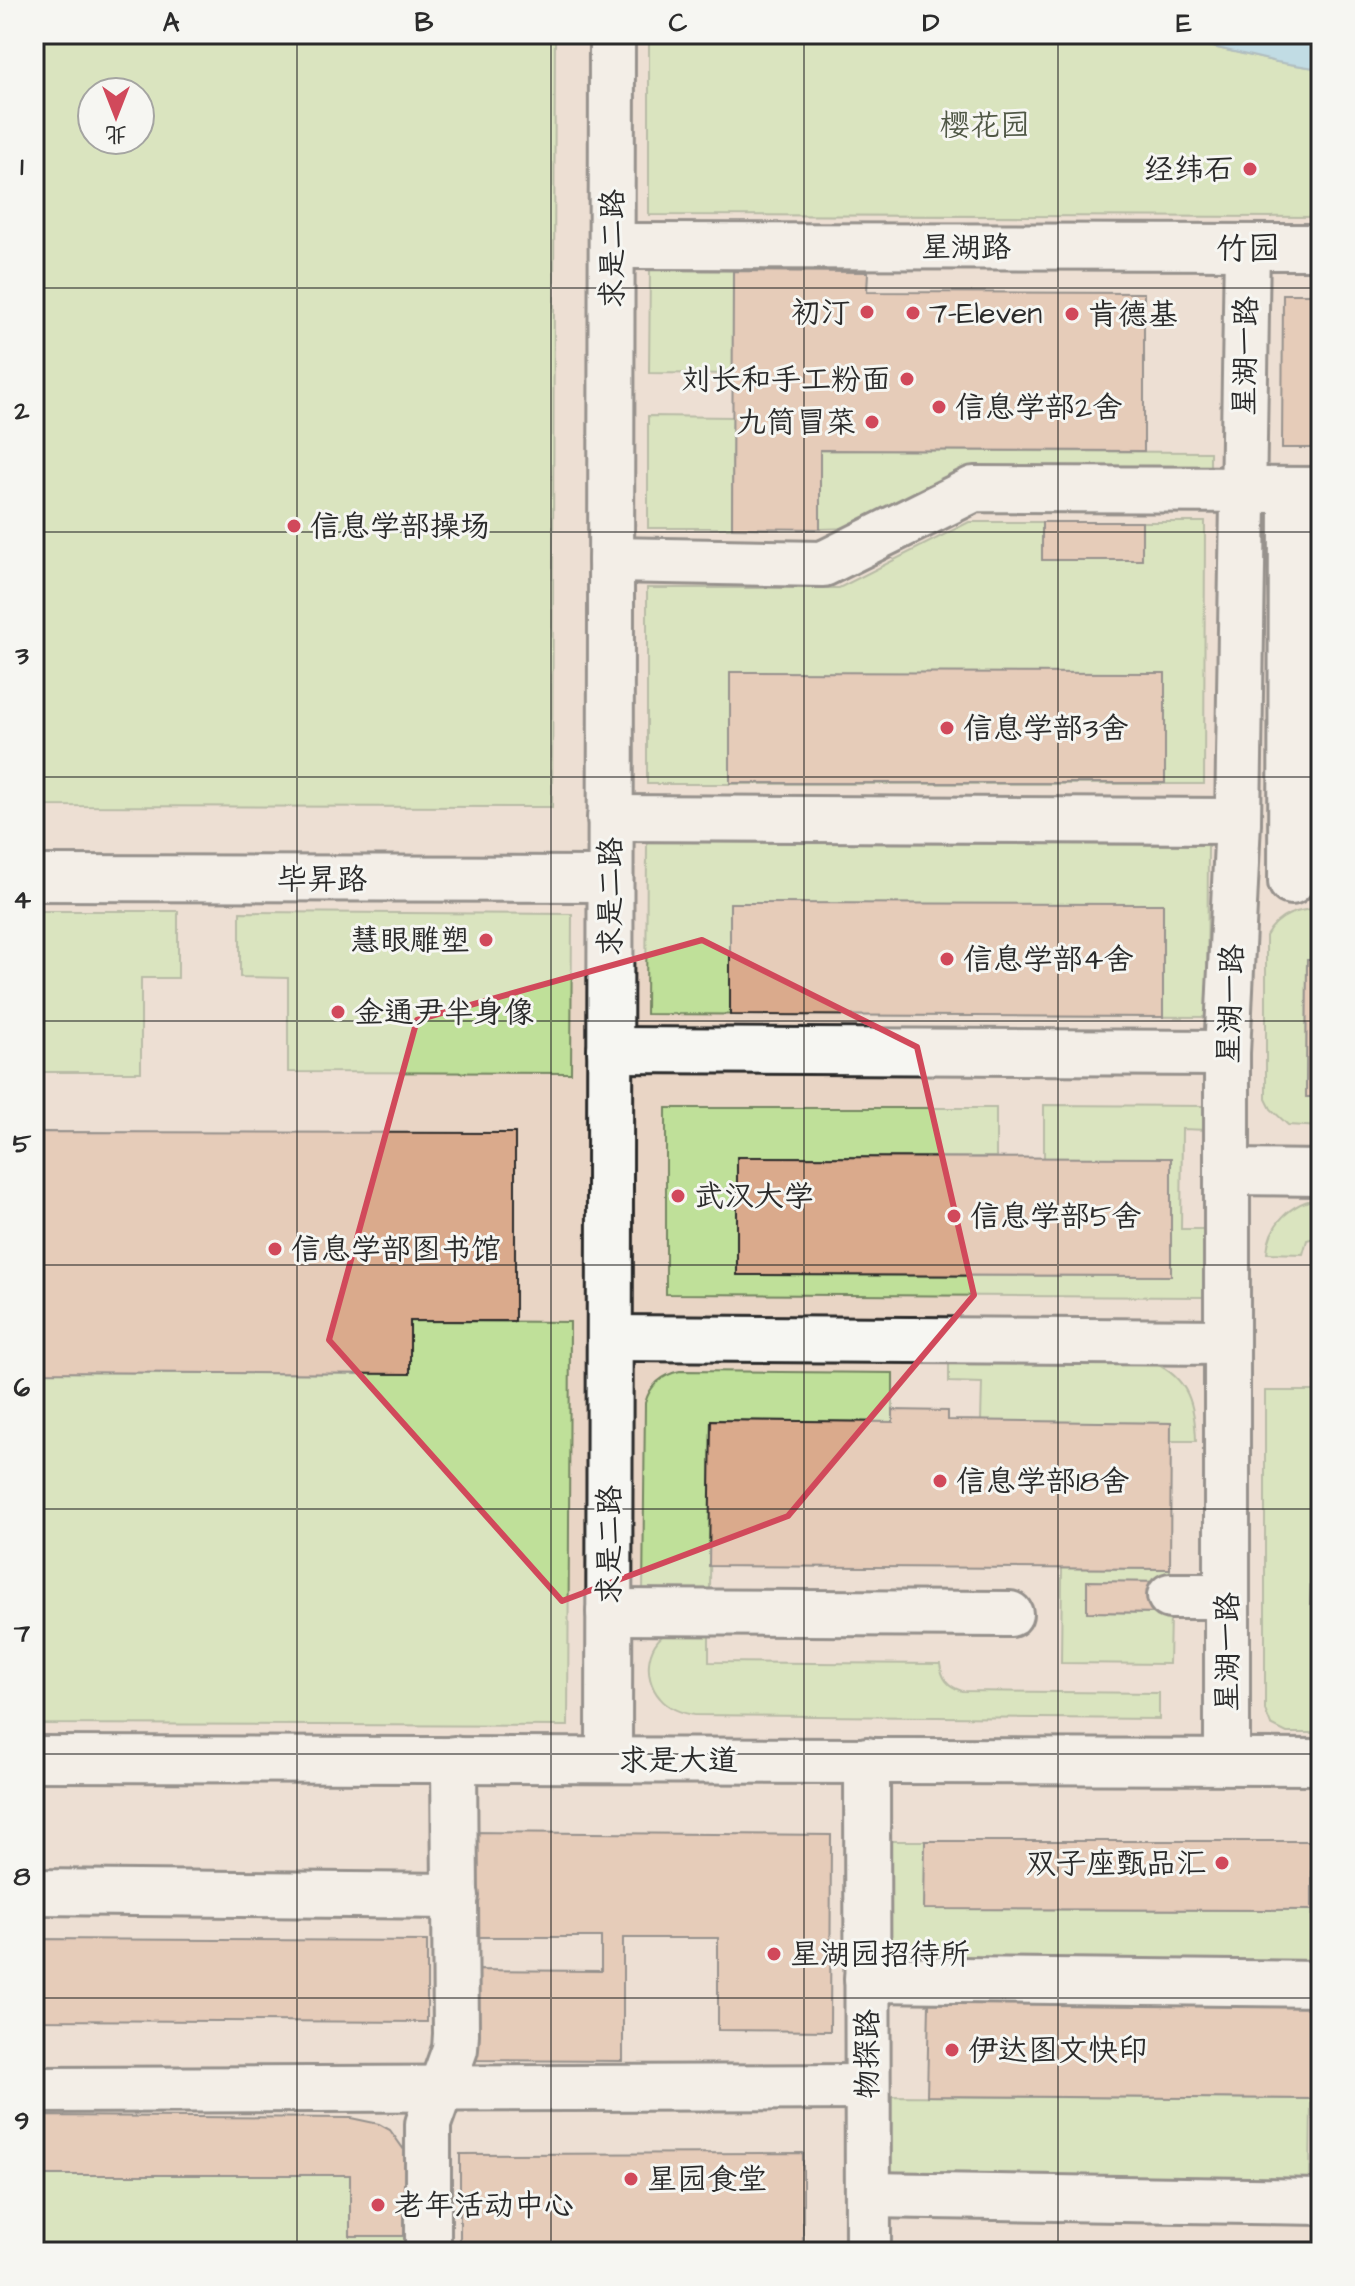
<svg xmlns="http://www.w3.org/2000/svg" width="1355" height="2286" viewBox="0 0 1355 2286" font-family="'Architects Daughter','LXGW WenKai TC',sans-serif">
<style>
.built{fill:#e9d5c5;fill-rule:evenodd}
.green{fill:#bfe099;stroke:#758662;stroke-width:2;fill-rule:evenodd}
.water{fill:#88ceea;stroke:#638d9e;stroke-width:2}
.building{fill:#daaa8c;stroke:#2b2b2b;stroke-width:2}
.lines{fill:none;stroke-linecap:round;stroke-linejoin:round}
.minor-casing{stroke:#2b2b2b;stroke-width:50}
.minor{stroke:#f6f6f2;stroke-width:44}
.marked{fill:none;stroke:#d1495b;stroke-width:6;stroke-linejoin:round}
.grid{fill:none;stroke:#2b2b2b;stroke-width:2;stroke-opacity:0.55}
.poi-dot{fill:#d1495b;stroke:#f6f6f2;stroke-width:3}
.labels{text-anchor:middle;stroke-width:6;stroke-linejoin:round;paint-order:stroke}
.park-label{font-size:30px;fill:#505846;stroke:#f6f6f2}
.poi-label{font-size:30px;fill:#2b2b2b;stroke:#f6f6f2;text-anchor:start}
.street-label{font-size:30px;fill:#2b2b2b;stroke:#f6f6f2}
.neighbourhood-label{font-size:32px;fill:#2b2b2b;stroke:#f6f6f2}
.neatline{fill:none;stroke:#2b2b2b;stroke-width:3}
.grid-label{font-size:26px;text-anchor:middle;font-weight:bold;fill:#2b2b2b}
</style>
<rect width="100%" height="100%" fill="#f0e7de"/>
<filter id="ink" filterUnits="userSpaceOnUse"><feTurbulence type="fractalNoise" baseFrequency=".0125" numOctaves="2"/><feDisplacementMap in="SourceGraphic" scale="16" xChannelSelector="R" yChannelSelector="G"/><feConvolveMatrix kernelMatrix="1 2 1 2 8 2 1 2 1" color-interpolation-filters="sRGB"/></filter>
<g filter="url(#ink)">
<path class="built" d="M34,34H1321V2252H34ZM92,92H140V140H92Z"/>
<g class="green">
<path d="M34,34H555L552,807L34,806ZM92,92H140V140H92Z"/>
<path d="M649,34H1157L1277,62L1321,69V217L649,215Z"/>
<path d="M650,270L733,271V374L649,373Z"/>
<path d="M648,416L733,417L732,528H648Z"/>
<path d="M820,450L1210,452V475L849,528L820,529Z"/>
<path d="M969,522H1042V560L1142,559V522H1205L1204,784H647V588H839Z"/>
<path d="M647,842L1208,845L1207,1017L646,1014Z"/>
<path d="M1321,908V960L1307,961L1306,1096L1321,1097V1127L1288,1125L1271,1109L1266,1099V936C1278,914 1297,910 1321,908Z"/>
<path d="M34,911H178V978H141V1072H34Z"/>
<path d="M240,912L572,914L571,1073L288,1072V978L240,977Z"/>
<path d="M1044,1105L1208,1106V1130L1182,1129L1181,1229H1207L1206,1297L666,1294V1108H996V1157H738V1275L1170,1276L1044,1158Z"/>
<path d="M1321,1198V1236L1307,1240L1303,1254L1267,1253C1269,1224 1291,1202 1321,1198Z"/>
<path d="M1317,1294H1321V1733H1287L1271,1725L1265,1710V1391H1315Z"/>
<path d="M410,1321L570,1322L568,1726L34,1724V1372L410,1374Z"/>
<path d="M949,1360L1154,1363C1189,1378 1195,1406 1196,1441H1171L1170,1423L981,1421L982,1383L949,1382Z"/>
<path d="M680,1371L893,1373V1422L711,1420L710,1595H643L645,1403C650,1385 661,1375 680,1371Z"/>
<path d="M1062,1568L1170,1569V1582H1087L1088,1612L1170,1613L1169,1664L1061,1663Z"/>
<path d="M709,1628V1662L940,1664C942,1678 947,1686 962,1691L1159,1693V1719L694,1715C682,1713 668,1708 660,1698C641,1677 646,1637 676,1629C686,1627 699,1629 709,1628Z"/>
<path d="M886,1841H925V1909L1312,1910V1965L886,1964Z"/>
<path d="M884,2096L1311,2099L1310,2184L884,2181Z"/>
<path d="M34,2116H44V2175H350V2235L406,2236V2252H34Z"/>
</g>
<path class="water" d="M1158,34H1321V69L1277,62Z"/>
<g class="building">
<path d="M733,271L868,272L867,292L1144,293V451L820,450V529L732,528Z"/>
<path d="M1283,294H1321V448H1282Z"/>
<rect x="1042" y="522" width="100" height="38"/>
<path d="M1320,552H1321V718Z"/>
<path d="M730,672L1165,673V783H730Z"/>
<path d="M730,903L1163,904V1017L730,1015Z"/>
<path d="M1307,960H1321V1097H1306Z"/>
<path d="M34,1132L515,1133V1321H410V1374L34,1372Z"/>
<path d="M737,1157L1171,1158V1276L737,1275Z"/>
<path d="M1317,1294H1321V1391H1316Z"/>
<path d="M893,1410L948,1411V1420L1171,1423L1170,1569L709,1566L711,1420L893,1422Z"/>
<path d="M1311,1573H1321V1604H1310Z"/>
<path d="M1087,1581L1170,1582V1613L1087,1612Z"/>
<path d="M467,1832L831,1835L830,2031L718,2030V1938H623V2061L465,2060L466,1970L601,1971V1937H467Z"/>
<path d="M925,1841H1312V1910L924,1909Z"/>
<path d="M34,1939L427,1941V2022L34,2020Z"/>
<path d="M929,2003L1312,2006L1311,2099L927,2096Z"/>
<path d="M44,2116L351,2118L379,2124L390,2130L404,2150L406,2162V2236H350V2175H43Z"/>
<path d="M803,2153V2252H460V2154Z"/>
</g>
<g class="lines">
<g class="minor-casing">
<g id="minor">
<path d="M612,246L1321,247"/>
<path d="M611,560L823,564L974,489L1321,490"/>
<path d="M610,818L1238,821"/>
<path d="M34,878L610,879"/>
<path d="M1291,882L1292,490"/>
<path d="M610,1050L1227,1053"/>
<path d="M1227,1172L1321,1173"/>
<path d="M610,1338L1227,1342"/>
<path d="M1170,1596H1227"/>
<path d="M609,1612L1010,1614"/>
<path d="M34,1759L1321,1762"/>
<path d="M609,1760L612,34"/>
<path d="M867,1760L868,2252"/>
<path d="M1227,1761V1053L1238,821L1247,247"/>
<path d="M34,1892L456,1896"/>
<path d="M867,1979L1321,1984"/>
<path d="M34,2090L867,2087"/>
<path d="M868,2195L1321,2202"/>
<path d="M428,2252V2124L455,2049L456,2034L454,1759"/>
</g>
</g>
<use href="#minor" class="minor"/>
</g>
</g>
<path d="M0 0H1355V2286H0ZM702,940L917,1047L974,1295L788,1516L562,1601L329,1340L417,1020Z" fill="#f0e7de" fill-opacity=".55" fill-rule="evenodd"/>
<path class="marked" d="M702,940L917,1047L974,1295L788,1516L562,1601L329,1340L417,1020Z"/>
<path class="grid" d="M297,34V2252M551,34V2252M804,34V2252M1058,34V2252M34,288H1321M34,532H1321M34,777H1321M34,1021H1321M34,1265H1321M34,1509H1321M34,1754H1321M34,1998H1321"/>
<g class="poi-dot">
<circle cx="1250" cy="169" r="8"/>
<circle cx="867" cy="312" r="8"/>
<circle cx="913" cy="313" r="8"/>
<circle cx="1072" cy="314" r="8"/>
<circle cx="907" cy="379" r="8"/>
<circle cx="939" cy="407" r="8"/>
<circle cx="872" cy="422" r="8"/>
<circle cx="294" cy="526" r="8"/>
<circle cx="947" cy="728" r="8"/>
<circle cx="486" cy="940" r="8"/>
<circle cx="947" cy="959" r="8"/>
<circle cx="338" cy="1012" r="8"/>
<circle cx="678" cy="1196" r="8"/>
<circle cx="954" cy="1216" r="8"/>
<circle cx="275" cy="1249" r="8"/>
<circle cx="940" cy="1481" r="8"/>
<circle cx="1222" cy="1863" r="8"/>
<circle cx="774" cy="1954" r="8"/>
<circle cx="952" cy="2050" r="8"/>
<circle cx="631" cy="2179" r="8"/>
<circle cx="378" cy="2205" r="8"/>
</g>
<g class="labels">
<g class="park-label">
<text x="985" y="135">樱花园</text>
</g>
<g class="poi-label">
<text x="1234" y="179" text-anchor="end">经纬石</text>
<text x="851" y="322" text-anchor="end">初汀</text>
<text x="929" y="323">7-Eleven</text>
<text x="1088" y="324">肯德基</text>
<text x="891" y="389" text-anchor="end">刘长和手工粉面</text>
<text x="955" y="417">信息学部2舍</text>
<text x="856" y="432" text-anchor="end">九筒冒菜</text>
<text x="310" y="536">信息学部操场</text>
<text x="963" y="738">信息学部3舍</text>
<text x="470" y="950" text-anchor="end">慧眼雕塑</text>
<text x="963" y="969">信息学部4舍</text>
<text x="354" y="1022">金通尹半身像</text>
<text x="694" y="1206">武汉大学</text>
<text x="970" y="1226">信息学部5舍</text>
<text x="291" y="1259">信息学部图书馆</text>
<text x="956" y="1491">信息学部18舍</text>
<text x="1206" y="1873" text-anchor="end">双子座甄品汇</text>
<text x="790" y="1964">星湖园招待所</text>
<text x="968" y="2060">伊达图文快印</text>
<text x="647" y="2189">星园食堂</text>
<text x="394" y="2215">老年活动中心</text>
</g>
<g class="street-label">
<text x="966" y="257">星湖路</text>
<text transform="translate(612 249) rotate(-90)" y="10">求是二路</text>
<text transform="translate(1245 356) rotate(-89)" y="10">星湖一路</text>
<text x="322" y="889">毕昇路</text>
<text transform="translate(610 897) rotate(-90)" y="10">求是二路</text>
<text transform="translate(1230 1004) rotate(-88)" y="10">星湖一路</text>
<text transform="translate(609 1545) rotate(-90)" y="10">求是二路</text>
<text transform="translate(1227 1652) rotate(-90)" y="10">星湖一路</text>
<text x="678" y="1770">求是大道</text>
<text transform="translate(867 2054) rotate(-90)" y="10">物探路</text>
</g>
<g class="neighbourhood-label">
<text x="1248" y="259">竹园</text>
</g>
</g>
<rect width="1355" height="2286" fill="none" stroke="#f6f6f2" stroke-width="88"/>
<g transform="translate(116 116) rotate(180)"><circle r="38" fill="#f6f6f2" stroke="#a5a5a2" stroke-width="2"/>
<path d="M0-6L14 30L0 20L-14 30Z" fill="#d1495b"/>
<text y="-12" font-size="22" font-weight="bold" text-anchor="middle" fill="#2b2b2b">北</text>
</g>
<rect x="44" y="44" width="1267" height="2198" class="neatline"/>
<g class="grid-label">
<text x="171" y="31">A</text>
<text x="424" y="31">B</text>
<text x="678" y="31">C</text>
<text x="931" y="31">D</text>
<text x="1184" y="31">E</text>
<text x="22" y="175">1</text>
<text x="22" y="419">2</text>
<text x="22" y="664">3</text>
<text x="22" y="908">4</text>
<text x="22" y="1152">5</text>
<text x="22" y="1396">6</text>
<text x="22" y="1641">7</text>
<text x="22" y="1885">8</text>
<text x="22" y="2129">9</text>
</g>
</svg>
